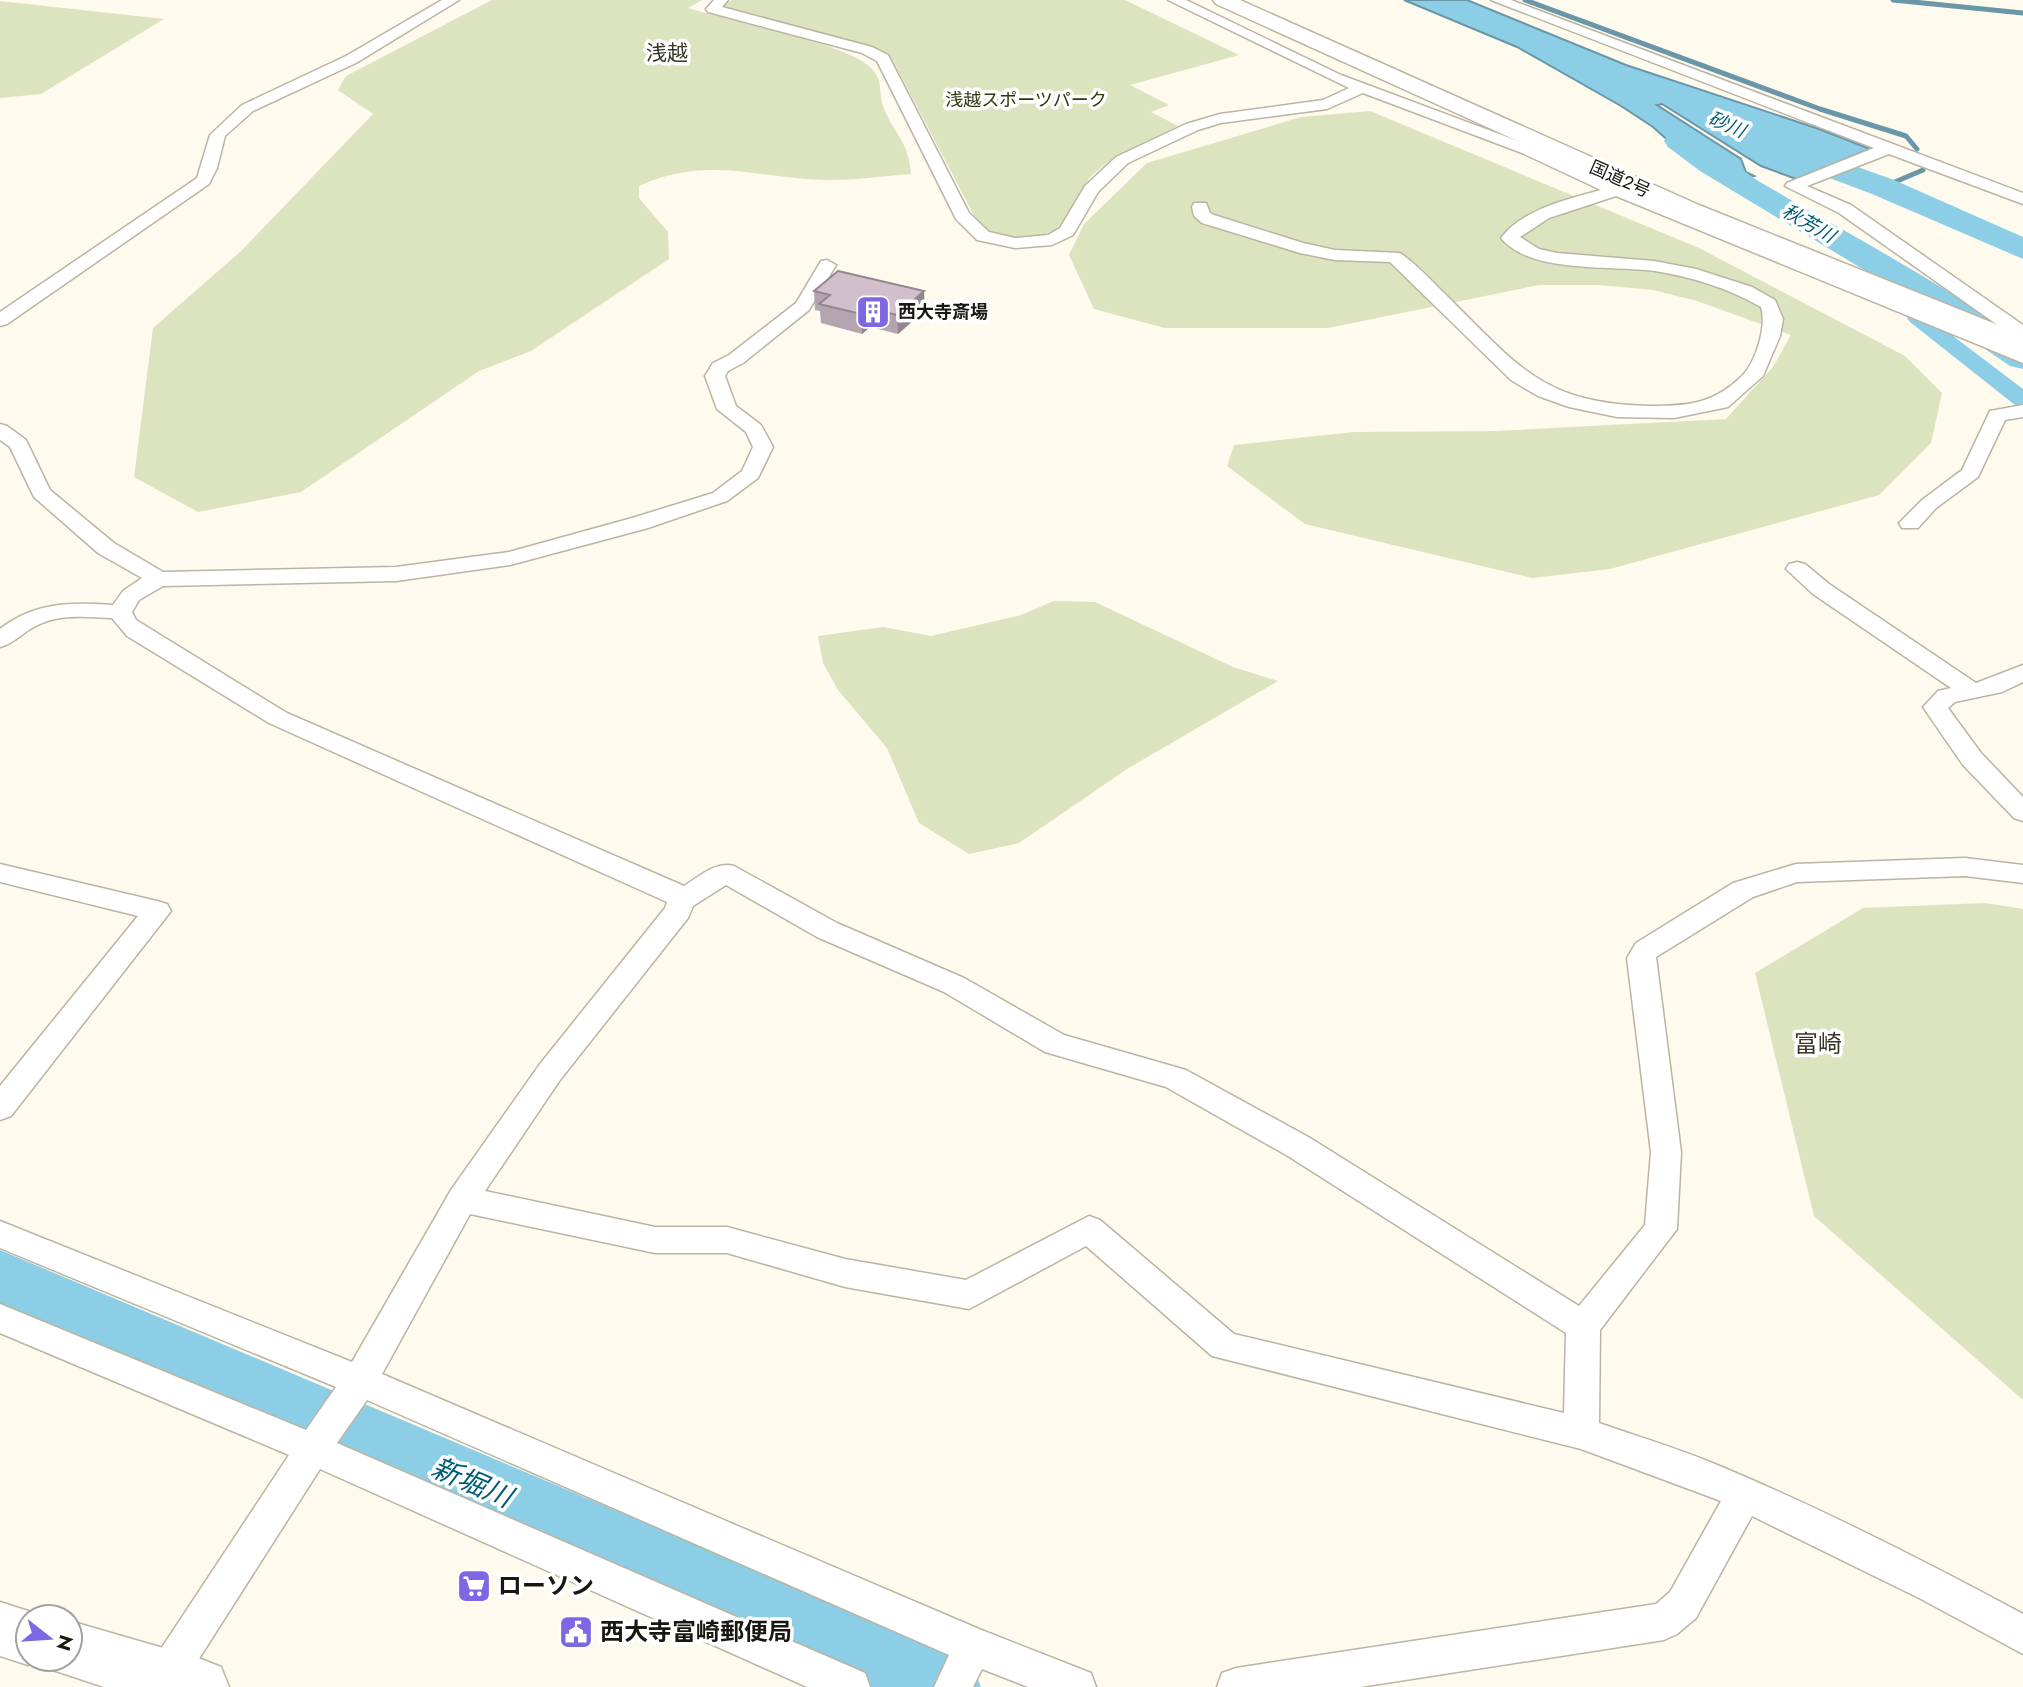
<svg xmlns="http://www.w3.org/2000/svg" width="2023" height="1687" viewBox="0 0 2023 1687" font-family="Jost,'Noto Sans JP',sans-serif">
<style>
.green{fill:#dbe4bf}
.water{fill:#8dcee7;stroke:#6a97a7;stroke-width:2}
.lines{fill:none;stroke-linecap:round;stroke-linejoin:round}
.stream{stroke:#6a97a7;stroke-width:5}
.canal{fill:#8dcee7;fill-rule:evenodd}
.river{fill:#8dcee7;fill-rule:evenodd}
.minor-casing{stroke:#bbb4a2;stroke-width:3}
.primary-casing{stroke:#bbb4a2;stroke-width:3}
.trunk-casing{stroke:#bbb4a2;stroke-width:3}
.minor{fill:#fff;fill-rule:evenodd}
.primary{fill:#fff;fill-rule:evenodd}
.trunk{fill:#fff;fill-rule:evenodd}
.wall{fill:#b4a4af}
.shaded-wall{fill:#92868f}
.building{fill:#d1bfcc;stroke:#92868f;stroke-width:2}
.labels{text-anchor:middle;stroke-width:7;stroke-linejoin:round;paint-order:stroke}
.far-park-label{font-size:18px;fill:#2f370d;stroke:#fff}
.far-street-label{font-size:18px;fill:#1a1711;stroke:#fff}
.far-poi-label{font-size:18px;font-weight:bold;fill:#1a1711;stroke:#fff;text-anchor:start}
.far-water-label{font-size:19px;font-style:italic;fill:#005d76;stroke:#fff}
.far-quarter-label{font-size:21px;fill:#3b3526;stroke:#fff}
.quarter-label{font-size:24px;fill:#3b3526;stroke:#fff}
.near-poi-label{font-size:24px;font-weight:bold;fill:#1a1711;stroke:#fff;text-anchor:start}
.near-water-label{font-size:28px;font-style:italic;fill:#005d76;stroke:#fff}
</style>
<rect width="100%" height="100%" fill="#fefaee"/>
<g class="green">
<path d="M492,0H702L688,8C729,21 843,42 870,67C884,80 878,91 883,106C893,133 909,141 911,174C885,176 857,180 830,180C759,180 710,154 639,186V198L668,232L669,259L531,351L479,371L301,492L198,512L134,477L153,328L240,252L373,114L338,90L346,76Z"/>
<path d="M732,0H1125L1239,55L1130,85L1169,105L1151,112L1178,126L1113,158L1090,177L1059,229L1036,237L1013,239L996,235L979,225L893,61L885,52L722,10V6Z"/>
<path d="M0,1L164,19L41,94L0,98Z"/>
<path d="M1370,111L1699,248L1905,356L1942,393L1931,443L1879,495L1610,569L1532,578L1305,524L1227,466L1234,445L1354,432L1496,431L1726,419L1773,367L1791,335L1697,301L1653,290L1599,285H1539L1328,328H1165L1094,309L1069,255L1084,224L1147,163L1301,117Z"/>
<path d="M1054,601L1095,602L1233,667L1278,681L1127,769L1019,843L969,854L919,823L887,748L838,690L823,663L818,636L883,627L931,636L1021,615Z"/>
<path d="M1985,903L2023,909V1400L1814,1216L1755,973L1863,908Z"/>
</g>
<path class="water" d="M1404,0H1467L1626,65L1819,129L1870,149L1796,179L1761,166L1662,104L1657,105L1741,159L1746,172L1754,176L1723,183L1694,164L1653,127L1621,106L1517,47Z"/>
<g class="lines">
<g class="stream">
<path d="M1525,0L1820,109L1906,136L1917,149"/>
<path d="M1893,0L2023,13"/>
<path d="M1883,187L1923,170"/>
</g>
<path class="canal" d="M1917,312L1924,314L2023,389V407L2015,405L1910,322L1907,318L1910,314Z"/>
<g class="river">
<path d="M1679,132C1702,138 1738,168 1760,182C1844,231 1930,277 2011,332L2023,341V369L2010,366L1909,297L1700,171L1668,147L1664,141L1668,135Z"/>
<path d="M1780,139L1894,180L2023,237V259L1872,194L1769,155L1765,148L1769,141Z"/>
<path d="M0,1250L970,1660L981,1687H857L0,1306Z"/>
</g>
<g class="minor-casing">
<g id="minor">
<path d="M442,0H459L356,63L253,111L225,136L217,168L209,184L7,324L0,326V312L197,178L210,135L242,105L346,56Z"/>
<path d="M714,0H728L722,7L872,47L888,55L969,213L989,232L1015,238L1048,235L1060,228L1085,186L1116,157L1186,124L1220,114L1323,100L1349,88L1168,0H1186L1341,75L1534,147L1623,187L2023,350V363L1616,196L1549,218L1520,237L1539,249L1557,253L1654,261L1696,269L1752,287L1775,300L1783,319L1780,336L1763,376L1728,407L1674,418L1617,417L1569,407L1538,396L1511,380L1390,262L1335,260L1300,253L1202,223L1194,216L1192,207L1194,203H1206L1210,213L1214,215L1303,243L1335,250L1400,253C1418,265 1432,282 1447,296C1518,366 1543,404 1650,406C1689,406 1713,404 1742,376C1756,362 1767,326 1761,307C1728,288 1692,277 1655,271C1612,265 1530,274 1501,238C1523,209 1568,199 1601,190L1522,153L1363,93L1327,109L1221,123L1198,130L1128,163L1098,192L1073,235L1052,245L1015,248L977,240L956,219L877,61L862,53L708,12L706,9Z"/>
<path d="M1491,0H1511L2023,193V204L1889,154L1807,186L1851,205L2023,325V340L2016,338L1839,213L1785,186L1787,183L1874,148Z"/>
<path d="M827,260L836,265L809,310L743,363L728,371L725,376L736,406L761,425L773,447L758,478L727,501L648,528L510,565L396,581L163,586L139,600L132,612L136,620L287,713L684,886C700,876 716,861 734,866L837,923L964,978L1064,1035L1186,1070L1310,1138L1579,1306L1645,1225L1651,1152L1627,958L1636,943L1733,883L1796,864L1965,858L2023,865V883L1965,876L1797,882L1753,897L1656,957L1681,1152L1677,1229L1600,1330L1599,1423C1636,1436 1674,1447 1710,1462C1817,1506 1921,1559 2023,1614V1654L1921,1599L1752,1516L1696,1618L1677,1634L1664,1640L1360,1687H1217L1222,1673L1236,1668L1656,1604L1670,1592L1721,1501L1581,1449L1212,1356L1086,1246L969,1309L845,1287L727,1253H655L470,1214L382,1374L979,1629L1091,1673L1096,1687H1028L982,1669L973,1687H934L949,1655L367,1400L337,1443L865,1673L870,1687H807L320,1469L181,1687H140L145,1673L289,1455L0,1333V1304L306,1430L336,1387L0,1248V1221L352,1362L451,1190L540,1064L665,908L667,902L269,723L127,636L112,618C86,617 58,613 34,627C22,633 13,644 0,647V629C34,602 72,602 113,605L123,591L142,578L98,553L34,497L10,447L0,440V424L7,426L26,440L50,490L114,543L163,572L396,567L509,552L632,518L713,493L742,471L753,447L746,432L717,409L705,376L713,363L729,355L796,303L821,261ZM726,885L817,937L944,992L1045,1052L1166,1087L1288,1156L1566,1333L1564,1413L1234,1334L1100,1220L1089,1216L966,1280L845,1259L727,1227H655L485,1191L560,1080L688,918L693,906Z"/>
<path d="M2023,405V417L2005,420L1978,477L1936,508L1918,528H1902L1899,523L1922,500L1962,470L1990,411Z"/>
<path d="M1797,562L1805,564L1829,584L1976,683L2023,665V682L2002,692L1955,702L1948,708L1981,753L2023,797V821L2014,818L1963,765L1923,707L1938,691L1951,688L1813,594L1786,569L1789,564Z"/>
<path d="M0,864L157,901L167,904L171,911L11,1116L0,1120V1086L138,916L0,882Z"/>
</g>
</g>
<g class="primary-casing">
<g id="primary">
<path d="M0,1602L47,1617H28V1659H42L28,1665L0,1656Z"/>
<path d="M70,1621L201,1659L221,1667L229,1687H104L50,1669L46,1659H70Z"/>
</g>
</g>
<g class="trunk-casing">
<path id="trunk" d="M1213,0H1240L1699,205L2023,335V353L1681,215L1216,4Z"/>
</g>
<use href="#minor" class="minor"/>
<use href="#primary" class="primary"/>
<use href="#trunk" class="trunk"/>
</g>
<path class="wall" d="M814,291L925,310L898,334L870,327L862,334L821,323L820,311L815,310Z"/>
<g class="shaded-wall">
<path d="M924,291L925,310L898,334L897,315Z"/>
<path d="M868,308L870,327L862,334L861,314Z"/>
</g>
<path class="building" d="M838,271L924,291L897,315L868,308L861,314L819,304L830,295L814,291Z"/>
<defs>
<g id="building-square" transform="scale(1.75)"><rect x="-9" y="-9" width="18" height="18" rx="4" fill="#7d67e2" stroke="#fff"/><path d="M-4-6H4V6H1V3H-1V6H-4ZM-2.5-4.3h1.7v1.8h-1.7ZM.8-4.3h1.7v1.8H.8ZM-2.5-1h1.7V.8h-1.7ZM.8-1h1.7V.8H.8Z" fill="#fff"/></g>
<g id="supermarket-square" transform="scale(1.75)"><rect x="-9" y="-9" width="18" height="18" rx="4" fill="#7d67e2" stroke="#fff"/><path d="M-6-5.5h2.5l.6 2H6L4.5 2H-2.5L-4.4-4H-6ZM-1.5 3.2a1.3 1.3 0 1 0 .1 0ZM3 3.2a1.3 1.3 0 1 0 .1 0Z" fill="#fff"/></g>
<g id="civic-square" transform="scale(1.75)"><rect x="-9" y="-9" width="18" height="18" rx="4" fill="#7d67e2" stroke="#fff"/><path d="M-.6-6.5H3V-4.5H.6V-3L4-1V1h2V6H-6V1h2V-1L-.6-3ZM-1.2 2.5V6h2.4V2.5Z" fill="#fff"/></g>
</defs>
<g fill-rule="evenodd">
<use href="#building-square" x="873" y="312"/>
<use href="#supermarket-square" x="474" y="1586"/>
<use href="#civic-square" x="576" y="1632"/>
</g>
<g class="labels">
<g class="far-park-label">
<text x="1026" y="106">浅越スポーツパーク</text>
</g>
<g class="far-street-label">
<text transform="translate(1620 179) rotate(24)" y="6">国道2号</text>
</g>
<g class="far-poi-label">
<text x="898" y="318">西大寺斎場</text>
</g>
<g class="far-water-label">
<text transform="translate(1727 124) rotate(23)" y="7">砂川</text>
<text transform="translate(1809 223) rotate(30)" y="7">秋芳川</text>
</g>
<g class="far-quarter-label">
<text x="667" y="60">浅越</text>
</g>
<g class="quarter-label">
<text x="1818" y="1052">富崎</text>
</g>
<g class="near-poi-label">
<text x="498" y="1594">ローソン</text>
<text x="600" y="1640">西大寺富崎郵便局</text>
</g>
<g class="near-water-label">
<text transform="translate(472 1482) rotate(23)" y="10">新堀川</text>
</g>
</g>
<g transform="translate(49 1638) rotate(107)"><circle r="33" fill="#ffffff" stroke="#a3a2a0" stroke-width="2"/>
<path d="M0-5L12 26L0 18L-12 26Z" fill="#7d67e2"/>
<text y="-10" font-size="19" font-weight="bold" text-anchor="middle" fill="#1a1711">N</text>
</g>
</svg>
